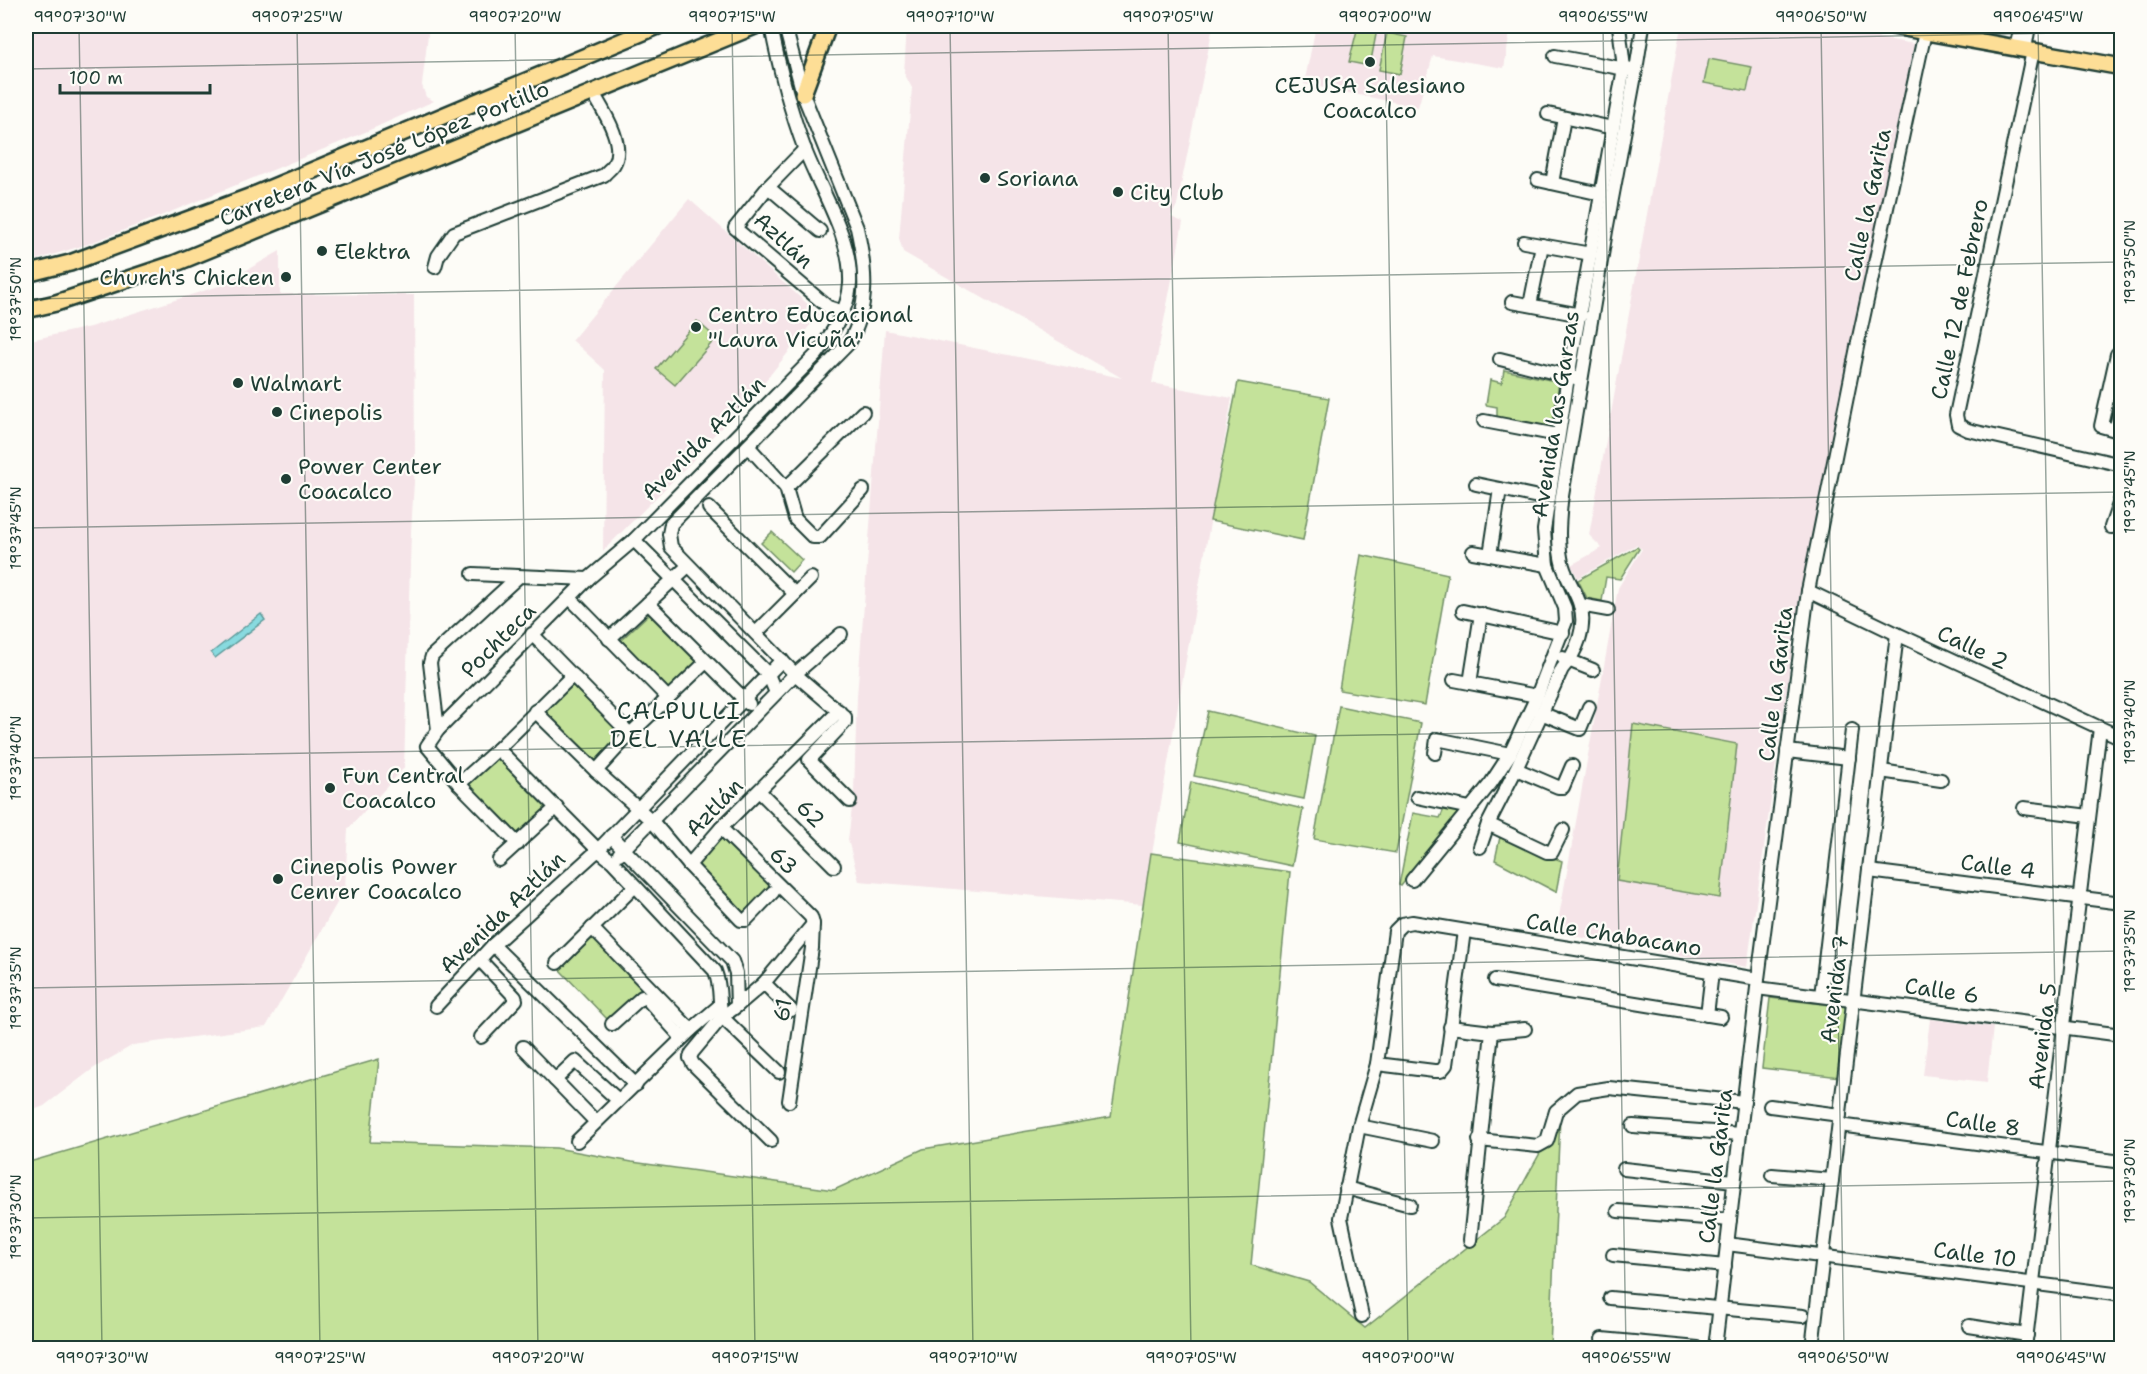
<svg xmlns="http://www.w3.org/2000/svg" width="2147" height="1374" viewBox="0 0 2147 1374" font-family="'Shantell Sans',sans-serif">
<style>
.built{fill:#f5e4e8}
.green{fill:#c4e29a;stroke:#729067;stroke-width:1.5}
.water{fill:#88dadf;stroke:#5e9b9b;stroke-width:1.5}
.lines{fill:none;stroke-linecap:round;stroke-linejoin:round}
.minor-casing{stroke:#1f3d34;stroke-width:16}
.major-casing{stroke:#1f3d34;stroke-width:20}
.minor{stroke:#fdfcf7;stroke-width:12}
.major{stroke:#fdde96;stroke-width:15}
.ticks{fill:none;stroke:#1f3d34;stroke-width:1.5;stroke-opacity:0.45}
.poi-dot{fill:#1f3d34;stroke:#fdfcf7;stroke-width:2}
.labels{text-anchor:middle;stroke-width:4.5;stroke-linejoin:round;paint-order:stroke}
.poi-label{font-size:22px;fill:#1f3d34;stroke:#fdfcf7;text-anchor:start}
.street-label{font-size:22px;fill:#1f3d34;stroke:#fdfcf7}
.neighbourhood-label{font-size:24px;letter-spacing:1.5px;fill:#1f3d34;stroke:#fdfcf7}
.neatline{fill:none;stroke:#1f3d34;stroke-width:2}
.ticks-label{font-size:15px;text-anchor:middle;fill:#1f3d34}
</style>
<rect width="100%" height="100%" fill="#fdfcf7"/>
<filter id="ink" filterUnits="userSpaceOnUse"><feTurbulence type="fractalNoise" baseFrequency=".0167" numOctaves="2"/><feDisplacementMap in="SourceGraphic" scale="12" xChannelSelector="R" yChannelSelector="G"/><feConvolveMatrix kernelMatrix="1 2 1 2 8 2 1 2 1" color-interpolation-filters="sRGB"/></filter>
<g filter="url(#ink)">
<g class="built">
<path d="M26,26H429L422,85L426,97L434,101L363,133L163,215L88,244L26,263Z"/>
<path d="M907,26H1213L1177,205L1171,217L1183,222L1152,383L1232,398L1143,905L859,881L848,840L854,792L857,696L885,330L1122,378L903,252L899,238L912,88L904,73Z"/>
<path d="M1316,26H1511L1504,68L1433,56L1418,107L1304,84Z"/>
<path d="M1681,26H1812L1914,44L1801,588L1747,967L1556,933L1618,588L1642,549L1636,545L1578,578L1571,565L1602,548L1589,535Z"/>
<path d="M689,199L819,314L754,395L697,452L699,454L603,551L605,370L572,340Z"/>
<path d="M280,251V294L414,295L415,465L411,532L404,768L348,829L345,889L266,1027L133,1045L94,1068L44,1106L26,1113V341L90,327L219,286Z"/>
<path d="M1930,1019L1993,1027L1987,1082L1923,1075Z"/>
</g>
<g class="green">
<path d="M1358,26L1377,29L1370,66L1349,62Z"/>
<path d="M1387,33L1407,37L1400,74L1379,70Z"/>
<path d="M1709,59L1752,67L1747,91L1704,83Z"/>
<path d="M697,321L716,338L675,385L656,369Z"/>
<path d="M1504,370L1559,382L1552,428L1497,419V407L1486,405L1490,380L1502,383Z"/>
<path d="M1238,382L1329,398L1303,540L1210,521Z"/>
<path d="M772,532L802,560L791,572L761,543Z"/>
<path d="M1637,547L1639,549L1620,579L1606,577L1602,601L1587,598L1578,580Z"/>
<path d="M1361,555L1448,574L1425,705L1339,690Z"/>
<path d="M650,613L699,661L669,689L621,640Z"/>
<path d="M571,684L622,735L594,762L543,712Z"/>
<path d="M1339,706L1421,723L1396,853L1314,839Z"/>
<path d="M1208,711L1315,736L1304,799L1194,776Z"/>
<path d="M1633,724L1737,744L1720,898L1617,881Z"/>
<path d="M497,757L551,808L519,835L468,784Z"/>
<path d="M1191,782L1303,809L1292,866L1180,842Z"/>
<path d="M1444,809L1460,811L1401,886L1399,885L1413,813L1440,818Z"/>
<path d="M1500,837L1562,861L1556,892L1495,860Z"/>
<path d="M722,838L772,886L745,914L696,864Z"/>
<path d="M1151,853L1290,872L1251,1265L1309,1282L1365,1328L1504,1218L1560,1117L1550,1348H26V1163L379,1059L370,1142L556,1148L632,1162L834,1190L923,1149L1111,1117Z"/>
<path d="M594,936L642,988L608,1020L559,969Z"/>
<path d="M1770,998L1848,1007L1840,1077L1762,1068Z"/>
</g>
<path class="water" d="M261,614L265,620L215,658L211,653Z"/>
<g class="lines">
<g class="minor-casing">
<g id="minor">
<path d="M785,26L803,94L857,228C866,268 870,307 849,343L671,524L669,534L671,547L795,674L845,717V722L809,760L850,801"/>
<path d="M2016,48L2021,26"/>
<path d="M2025,49L2029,26"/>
<path d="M2033,51L1956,415L1958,425L1968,430L2122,465"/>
<path d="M1555,56L1631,70"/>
<path d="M1548,114L1613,128"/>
<path d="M805,149L768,187L735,228L828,307L843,312"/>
<path d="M1538,180L1601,194"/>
<path d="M1552,183L1564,118"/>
<path d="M768,187L820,231"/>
<path d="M1524,242L1591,254"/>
<path d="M435,267L438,256L454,233L604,175C607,171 612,168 614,164C626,143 602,109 592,91"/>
<path d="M1512,302L1581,315"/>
<path d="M1530,305L1542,245"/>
<path d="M2122,351L2117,354L2101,426L2122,432"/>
<path d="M1500,359L1575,378"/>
<path d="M1484,421L1558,435"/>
<path d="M2115,430L2122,404"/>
<path d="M748,446L786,488L795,519L813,537H820L863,490"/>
<path d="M1476,484L1548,499"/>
<path d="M786,488L863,412"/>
<path d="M709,508L795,594"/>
<path d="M2111,527L2122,495"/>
<path d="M634,540L768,674L776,693"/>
<path d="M1473,552L1547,565"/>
<path d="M1490,555L1500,489"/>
<path d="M473,574L588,579"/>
<path d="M1808,591L1897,634L2122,738"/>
<path d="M570,598L668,698"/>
<path d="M648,603L749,704"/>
<path d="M1580,605L1608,610"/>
<path d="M1463,611L1563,633"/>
<path d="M756,633L811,578"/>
<path d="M532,634L630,734"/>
<path d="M609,639L688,566"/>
<path d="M1563,658L1593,670"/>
<path d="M1454,680L1537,696"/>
<path d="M1470,683L1481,614"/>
<path d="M535,711L596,771L652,821L689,865L741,920H746L773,892"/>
<path d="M1541,713L1580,729L1589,707"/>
<path d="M438,730L430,663L432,656L518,577"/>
<path d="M498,749L598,850L612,861L715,971C722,990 718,1000 722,1017"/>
<path d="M1787,751L1849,758"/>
<path d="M1435,753L1437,739L1510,754"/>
<path d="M1516,769L1558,787H1563L1572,766"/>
<path d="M596,771L630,734L706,662"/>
<path d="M1881,771L1941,780"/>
<path d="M459,784L498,749L573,675"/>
<path d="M759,791L834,866"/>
<path d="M1417,797L1470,808"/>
<path d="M2024,808L2089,816"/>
<path d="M1488,824L1547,852H1552L1563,830"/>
<path d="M721,828L811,917L813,924L812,948L789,1101"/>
<path d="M611,836L732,961L736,973L737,1006L722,1017L692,1053L690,1058L693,1064L771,1141"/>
<path d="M518,844L459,784L427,746L438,730L588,579L634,540L817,354C832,333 848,311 850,284C852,237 821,192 805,150C790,110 779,67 771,26"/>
<path d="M1480,847L1488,824L1516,769L1562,669C1577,652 1587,627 1580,605C1576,591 1567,580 1563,566C1557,545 1559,523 1561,502L1606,231L1636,70L1643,26"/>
<path d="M619,854L795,674L841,634"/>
<path d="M499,860L557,807"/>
<path d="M689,865L721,828L839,711"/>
<path d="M1869,871L2122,903"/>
<path d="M1412,880L1491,783L1510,754L1537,696L1566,621L1565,608L1547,565L1544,530L1568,377L1624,68L1619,26"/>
<path d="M592,928L691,1030"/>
<path d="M493,945L636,1085"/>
<path d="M480,960L515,997L516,1000L481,1037"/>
<path d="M557,963L635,886"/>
<path d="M1495,980L1721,1017"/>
<path d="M764,983L791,1010"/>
<path d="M1757,988L2122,1035"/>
<path d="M1821,996L1852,730"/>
<path d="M436,1006L493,945L598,850L782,660"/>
<path d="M737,1006L764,983L813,924"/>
<path d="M1707,1015L1712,972"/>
<path d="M722,1017L779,1072"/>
<path d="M612,1024L642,997L646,998L682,1038"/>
<path d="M1450,1027L1492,1032L1525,1029"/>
<path d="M523,1047L596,1122"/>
<path d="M1377,1064L1434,1071H1441L1446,1065L1464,931"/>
<path d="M555,1080L575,1061L618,1100"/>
<path d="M1770,1106L1840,1115"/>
<path d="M1839,1125L2122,1162"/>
<path d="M1359,1126L1433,1141"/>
<path d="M1633,1126L1740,1134"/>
<path d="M1479,1140L1538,1146L1547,1141L1556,1111L1577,1093L1609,1088L1744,1102"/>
<path d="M577,1141L691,1030L719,1006"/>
<path d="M1624,1169L1734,1181"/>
<path d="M1772,1175L1832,1180"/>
<path d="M1346,1188L1410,1205"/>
<path d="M1618,1211L1730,1220"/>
<path d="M1470,1240L1492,1032"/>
<path d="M1727,1244L2122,1295"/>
<path d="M1613,1255L1725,1266"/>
<path d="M1610,1298L1803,1316"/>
<path d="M1362,1316L1341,1218L1359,1126L1377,1064L1395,931L1402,924L1412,922L1758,979"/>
<path d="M1969,1326L2027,1335"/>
<path d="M1602,1339L1698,1348"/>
<path d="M1715,1348L1758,979L1808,591L1858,342L1925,32"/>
<path d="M1812,1348L1897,634"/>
<path d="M2025,1348L2100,728"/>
</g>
</g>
<g class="major-casing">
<g id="major">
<path d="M1893,26L2122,67"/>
<path d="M803,94L828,26"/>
<path d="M26,274L70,263L249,197L658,26"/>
<path d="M26,310L56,303L176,263L755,26"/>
</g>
</g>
<use href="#minor" class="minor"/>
<use href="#major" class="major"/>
</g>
</g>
<path class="ticks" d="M79,26L102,1348M297,26L320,1348M515,26L538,1348M732,26L755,1348M950,26L973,1348M1168,26L1191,1348M1385,26L1408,1348M1603,26L1626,1348M1821,26L1844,1348M2038,26L2061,1348M26,69L2122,32M26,299L2122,262M26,528L2122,492M26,758L2122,722M26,988L2122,951M26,1218L2122,1181"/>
<g class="poi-dot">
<circle cx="1370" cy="62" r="6"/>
<circle cx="985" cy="178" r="6"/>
<circle cx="1118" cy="192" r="6"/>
<circle cx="322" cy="251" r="6"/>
<circle cx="286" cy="277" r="6"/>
<circle cx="696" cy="327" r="6"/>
<circle cx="238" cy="383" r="6"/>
<circle cx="277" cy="412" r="6"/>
<circle cx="286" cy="479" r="6"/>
<circle cx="330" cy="788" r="6"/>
<circle cx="278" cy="879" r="6"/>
</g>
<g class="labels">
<g class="poi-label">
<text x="1370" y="93" text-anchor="middle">CEJUSA Salesiano<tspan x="1370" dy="25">Coacalco</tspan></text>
<text x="997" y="186">Soriana</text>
<text x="1130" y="200">City Club</text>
<text x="334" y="259">Elektra</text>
<text x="274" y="285" text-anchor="end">Church's Chicken</text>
<text x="708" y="322">Centro Educacional<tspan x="708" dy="25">"Laura Vicuña"</tspan></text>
<text x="250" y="391">Walmart</text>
<text x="289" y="420">Cinepolis</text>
<text x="298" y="474">Power Center<tspan x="298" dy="25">Coacalco</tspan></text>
<text x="342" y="783">Fun Central<tspan x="342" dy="25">Coacalco</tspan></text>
<text x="290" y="874">Cinepolis Power<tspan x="290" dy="25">Cenrer Coacalco</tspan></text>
</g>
<g class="street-label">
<text transform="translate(384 153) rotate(-22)" y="8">Carretera Vía José López Portillo</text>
<text transform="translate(1867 205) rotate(-78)" y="8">Calle la Garita</text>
<text transform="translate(784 240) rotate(43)" y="8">Aztlán</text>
<text transform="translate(1959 299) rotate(-78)" y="8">Calle 12 de Febrero</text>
<text transform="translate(1555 414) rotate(-81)" y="8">Avenida las Garzas</text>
<text transform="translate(703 438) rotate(-45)" y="8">Avenida Aztlán</text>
<text transform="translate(498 640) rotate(-45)" y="8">Pochteca</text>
<text transform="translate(1973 647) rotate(25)" y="8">Calle 2</text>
<text transform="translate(1775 684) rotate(-83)" y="8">Calle la Garita</text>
<text transform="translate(714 807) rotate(-46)" y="8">Aztlán</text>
<text transform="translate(811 813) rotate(45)" y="8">62</text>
<text transform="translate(784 860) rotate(45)" y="8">63</text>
<text transform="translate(1998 866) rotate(7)" y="8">Calle 4</text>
<text transform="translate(502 912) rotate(-44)" y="8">Avenida Aztlán</text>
<text transform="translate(1614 934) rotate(9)" y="8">Calle Chabacano</text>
<text transform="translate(1834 989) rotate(-83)" y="8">Avenida 7</text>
<text transform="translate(1942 990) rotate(8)" y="8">Calle 6</text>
<text transform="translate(782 1010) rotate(-82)" y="8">61</text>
<text transform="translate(2042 1036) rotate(-83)" y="8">Avenida 5</text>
<text transform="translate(1983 1123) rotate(8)" y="8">Calle 8</text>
<text transform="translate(1715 1166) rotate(-83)" y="8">Calle la Garita</text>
<text transform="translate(1975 1254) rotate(7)" y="8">Calle 10</text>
</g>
<g class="neighbourhood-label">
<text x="679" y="719">CALPULLI<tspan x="679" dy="28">DEL VALLE</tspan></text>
</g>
</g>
<rect width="2147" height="1374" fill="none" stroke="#fdfcf7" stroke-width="66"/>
<path d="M60 84v9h150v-9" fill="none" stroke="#1f3d34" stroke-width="3"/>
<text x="69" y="84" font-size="18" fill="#1f3d34" stroke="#fdfcf7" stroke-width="4.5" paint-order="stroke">100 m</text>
<rect x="33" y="33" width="2081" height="1308" class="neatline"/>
<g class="ticks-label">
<text x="80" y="22">99°07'30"W</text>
<text x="297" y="22">99°07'25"W</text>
<text x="515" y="22">99°07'20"W</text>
<text x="732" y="22">99°07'15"W</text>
<text x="950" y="22">99°07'10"W</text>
<text x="1168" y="22">99°07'05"W</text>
<text x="1385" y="22">99°07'00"W</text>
<text x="1603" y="22">99°06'55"W</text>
<text x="1821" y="22">99°06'50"W</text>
<text x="2038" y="22">99°06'45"W</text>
<text transform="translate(2130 262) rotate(-90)" y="5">19°37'50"N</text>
<text transform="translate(16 299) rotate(-90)" y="5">19°37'50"N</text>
<text transform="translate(2130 492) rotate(-90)" y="5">19°37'45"N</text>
<text transform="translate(16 528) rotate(-90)" y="5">19°37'45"N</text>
<text transform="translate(2130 722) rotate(-90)" y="5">19°37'40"N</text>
<text transform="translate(16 758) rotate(-90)" y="5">19°37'40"N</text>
<text transform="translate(2130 951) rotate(-90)" y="5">19°37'35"N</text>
<text transform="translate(16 988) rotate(-90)" y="5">19°37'35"N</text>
<text transform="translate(2130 1181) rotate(-90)" y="5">19°37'30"N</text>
<text transform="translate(16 1217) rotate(-90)" y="5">19°37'30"N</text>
<text x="102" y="1363">99°07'30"W</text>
<text x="320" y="1363">99°07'25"W</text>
<text x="538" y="1363">99°07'20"W</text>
<text x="755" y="1363">99°07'15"W</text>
<text x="973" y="1363">99°07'10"W</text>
<text x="1191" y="1363">99°07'05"W</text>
<text x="1408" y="1363">99°07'00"W</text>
<text x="1626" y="1363">99°06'55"W</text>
<text x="1843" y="1363">99°06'50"W</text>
<text x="2061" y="1363">99°06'45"W</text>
</g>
</svg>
